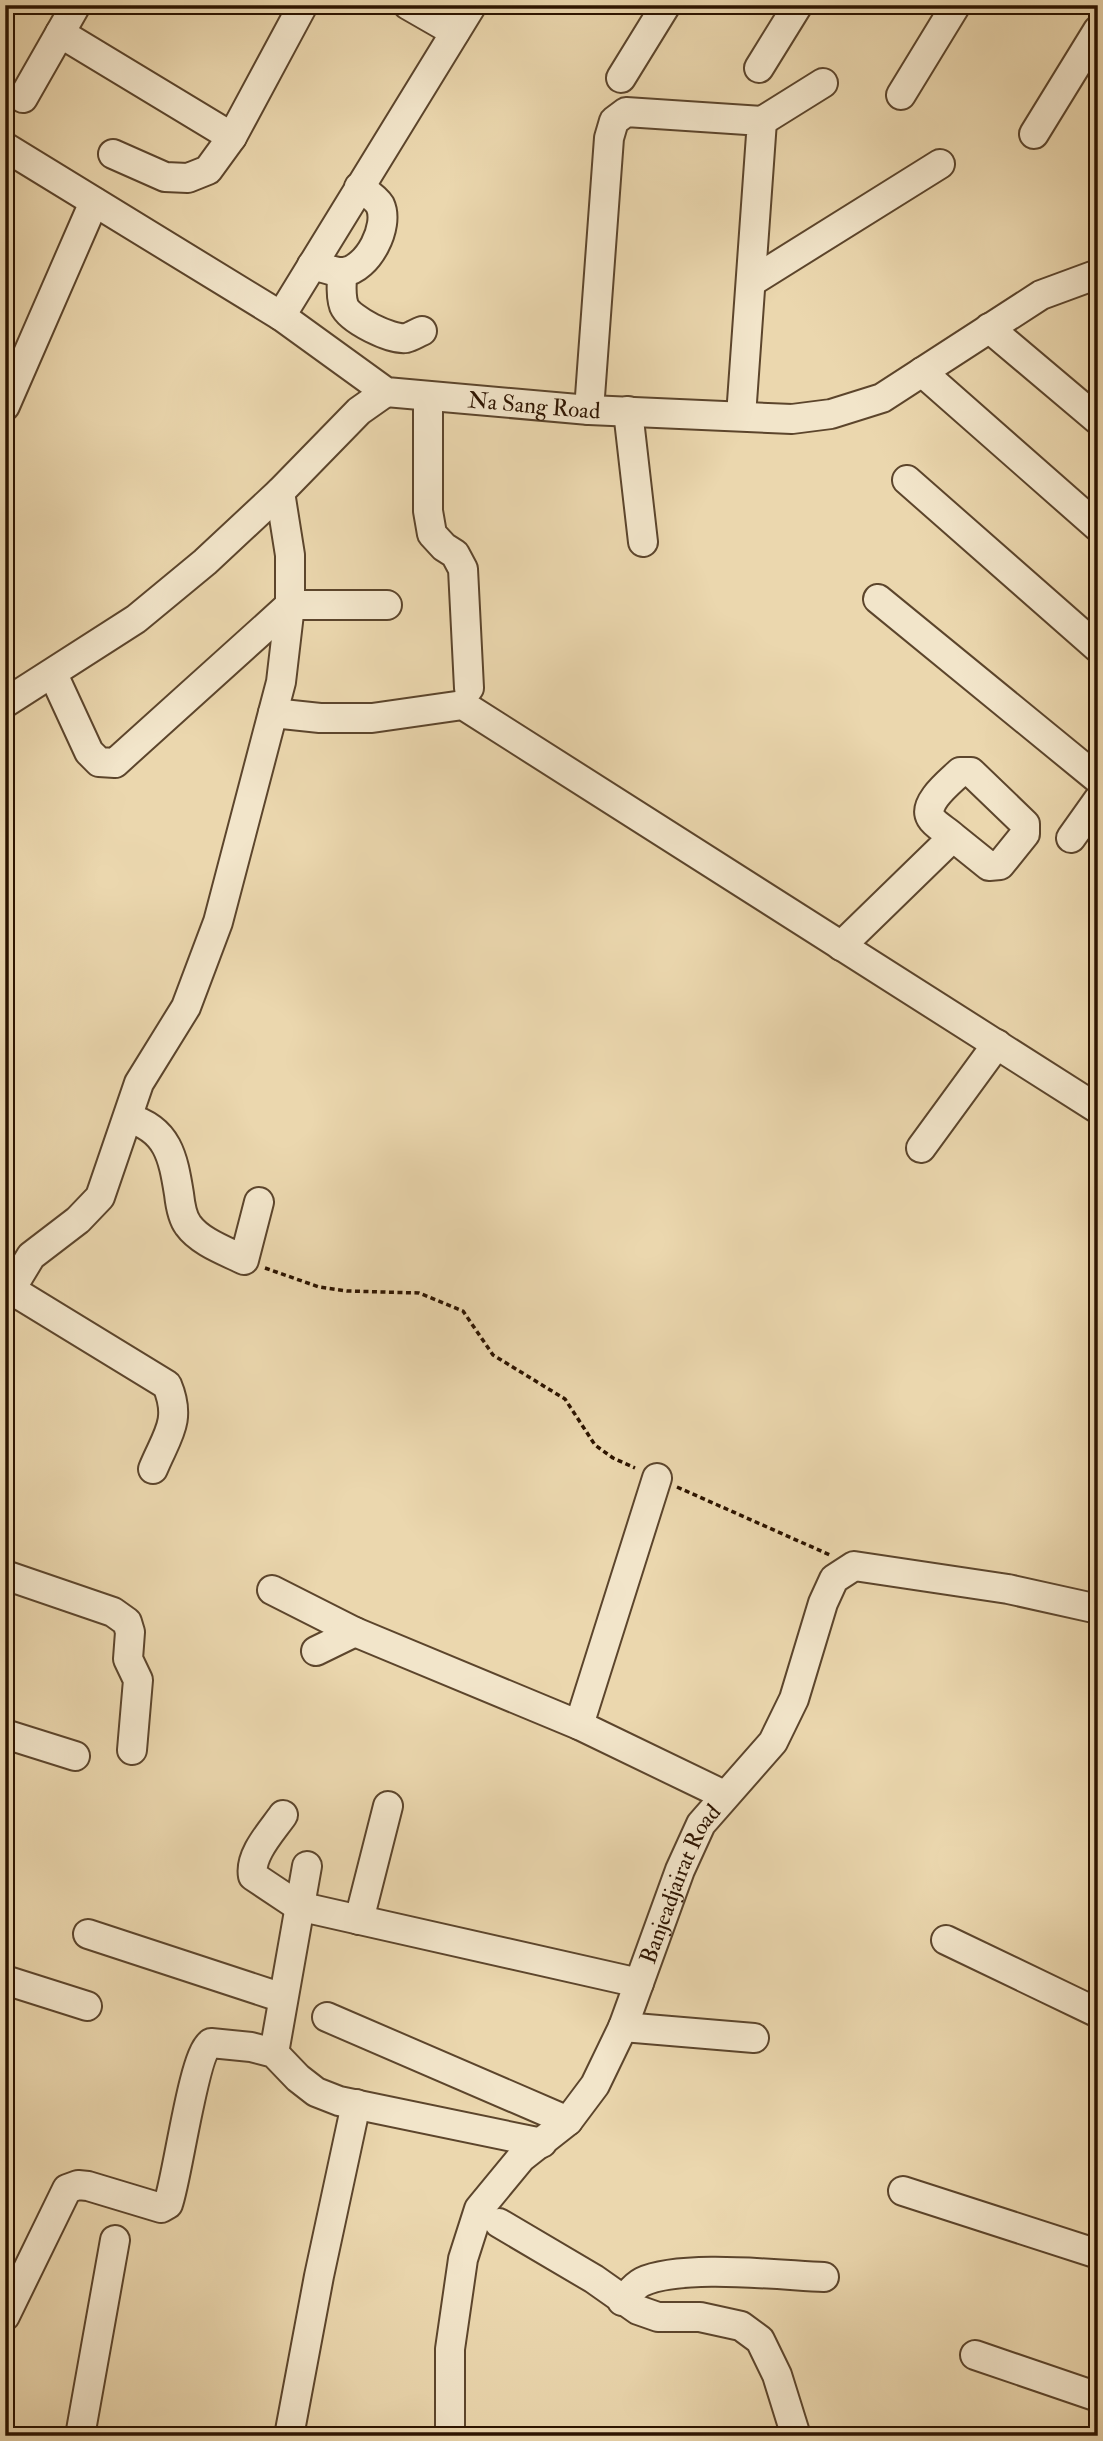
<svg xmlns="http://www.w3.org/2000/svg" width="1103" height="2441" viewBox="0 0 1103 2441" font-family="'IM FELL Double Pica',serif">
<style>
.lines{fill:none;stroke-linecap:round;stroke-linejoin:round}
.minor-casing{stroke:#5c452c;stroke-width:32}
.path{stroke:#2d1400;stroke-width:3.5;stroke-dasharray:5 3.5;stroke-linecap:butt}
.minor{stroke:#f2e5ca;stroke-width:28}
.labels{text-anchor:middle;stroke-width:7;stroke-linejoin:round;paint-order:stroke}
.street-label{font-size:23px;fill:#2d1400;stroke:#f2e5ca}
</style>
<rect width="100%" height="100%" fill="#ebd7ae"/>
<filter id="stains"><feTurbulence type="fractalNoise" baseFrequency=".00286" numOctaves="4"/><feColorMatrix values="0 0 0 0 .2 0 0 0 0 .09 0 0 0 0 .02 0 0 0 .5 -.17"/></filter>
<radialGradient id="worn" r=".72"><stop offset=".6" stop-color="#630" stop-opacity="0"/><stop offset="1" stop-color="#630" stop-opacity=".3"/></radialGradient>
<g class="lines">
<g class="minor-casing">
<g id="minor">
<path d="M408,5L455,32"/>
<path d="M60,33L232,137"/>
<path d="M759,68L798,5"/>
<path d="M621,78L666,5"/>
<path d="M901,95L956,5"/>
<path d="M23,98L76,5"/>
<path d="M762,121L823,83"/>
<path d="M1034,134L1098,30"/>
<path id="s1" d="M5,147L281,316L386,392L589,410L792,419L831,414L882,398L1041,295L1098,274"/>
<path d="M113,154L165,177L188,178L208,170L232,137L303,5"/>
<path d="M312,265C322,267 335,273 344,272C368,269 390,226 380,205C376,198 366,192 359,187"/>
<path d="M342,272C342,283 340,295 344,306C350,320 391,340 406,338C411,337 417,333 422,331"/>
<path d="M751,282L940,164"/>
<path d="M281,316L472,5"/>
<path d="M989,328L1098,420"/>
<path d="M922,372L1098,527"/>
<path d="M428,396V511L432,534L444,547L455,554L463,569L469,688"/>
<path d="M5,406L94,202"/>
<path d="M589,410L609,138L614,121L626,112L762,121L741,416"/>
<path d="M628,411L643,542"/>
<path d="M907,480L1098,648"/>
<path d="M878,599L1098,779"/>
<path d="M53,674L89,752L99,762L115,763L290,605H387"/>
<path d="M5,703L136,619L205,562L280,492L359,411L386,392"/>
<path d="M273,713L320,718H372L463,705L1098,1109"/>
<path d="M1071,838L1098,800"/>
<path d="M841,946L953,837C947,831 935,825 931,818C922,803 951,781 960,772H971L1025,824V834L1000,865L989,866L953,837"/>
<path d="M128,1118C168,1129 173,1157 179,1194C180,1203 182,1217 188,1225C200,1242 226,1251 244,1260L259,1202"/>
<path d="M921,1148L997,1044"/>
<path d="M10,1289L167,1385C182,1421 167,1435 153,1469"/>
<path d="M5,1299L31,1256L78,1220L100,1197L139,1083L186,1007L218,922L281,682L290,605V555L280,492"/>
<path d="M657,1478L579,1725L724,1795"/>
<path d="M5,1575L113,1612L127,1622L130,1632L128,1659L138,1680L132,1750"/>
<path d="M272,1590L355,1632L579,1725"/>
<path d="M316,1651L355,1632"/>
<path d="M5,1734L75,1756"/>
<path d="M283,1815C272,1831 249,1855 253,1876L298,1906L639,1983"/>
<path d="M359,1920L388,1806"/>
<path d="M88,1934L283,1998"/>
<path d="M946,1940L1098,2013"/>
<path d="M5,1980L87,2006"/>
<path d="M327,2017L568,2121"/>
<path d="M623,2027L754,2038"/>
<path d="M274,2053L307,1866"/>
<path d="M903,2191L1098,2254"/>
<path d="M499,2223L594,2279L638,2310L658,2317H700L741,2326L760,2340L777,2375L796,2436"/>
<path d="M622,2301C628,2295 634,2286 642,2282C681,2264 778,2275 824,2277"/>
<path d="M5,2316L67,2189L78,2185L88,2186L161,2208L168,2204C178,2176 193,2054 211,2043L251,2047L274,2053L298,2078L316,2092L339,2101L542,2143"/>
<path d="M975,2355L1098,2397"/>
<path d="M80,2436L115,2240"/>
<path d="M289,2436L319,2276L356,2104"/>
<path id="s2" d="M450,2436V2349L463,2259L479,2209L521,2158L568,2121L595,2085L623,2027L680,1870L701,1824L773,1742L794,1699L823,1603L834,1579L854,1566L1008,1589L1098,1609"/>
</g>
</g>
<g class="path">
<path d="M265,1268L319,1287L347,1291L419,1293L463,1311L493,1355L565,1399L595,1445L613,1458L635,1468"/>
<path d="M677,1487L830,1555"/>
</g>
<use href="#minor" class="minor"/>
</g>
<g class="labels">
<g class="street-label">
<text dy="8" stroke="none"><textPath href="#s1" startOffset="602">Na Sang Road</textPath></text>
<text dy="8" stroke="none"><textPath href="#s2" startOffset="620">Banjeadjairat Road</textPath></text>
</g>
</g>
<rect width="1103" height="2441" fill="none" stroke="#ebd7ae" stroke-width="28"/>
<rect x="7" y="7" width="1089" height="2427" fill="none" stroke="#2d1400" stroke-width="3.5"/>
<rect x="14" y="14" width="1075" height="2413" fill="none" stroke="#2d1400" stroke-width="2"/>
<rect width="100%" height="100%" filter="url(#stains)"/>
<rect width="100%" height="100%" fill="url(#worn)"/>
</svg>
